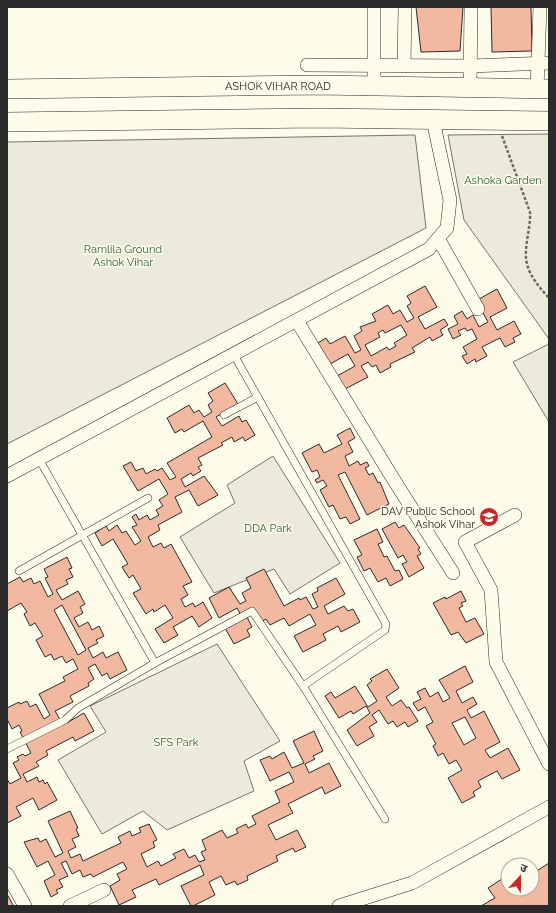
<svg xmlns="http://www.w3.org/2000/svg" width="556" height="913" viewBox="0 0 556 913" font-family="Raleway,'Noto Sans Devanagari',sans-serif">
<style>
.green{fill:#ecebdb;stroke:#74746e}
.building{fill:#f2b8a0;stroke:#2b2b2b;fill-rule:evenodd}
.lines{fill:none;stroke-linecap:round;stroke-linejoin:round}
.service-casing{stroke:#2b2b2b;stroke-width:8}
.minor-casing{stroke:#2b2b2b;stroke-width:14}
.secondary-casing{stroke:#2b2b2b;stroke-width:20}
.path{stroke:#6a6964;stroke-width:2.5;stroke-dasharray:3 2;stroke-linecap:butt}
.service{stroke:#fdfbea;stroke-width:7}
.minor{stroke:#fdfbea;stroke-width:13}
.secondary{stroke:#fdfbea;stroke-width:19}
.labels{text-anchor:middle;stroke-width:3;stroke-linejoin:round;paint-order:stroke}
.street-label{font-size:11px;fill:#2b2b2b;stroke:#fdfbea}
.park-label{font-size:11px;fill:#34623c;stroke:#fdfbea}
.poi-label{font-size:11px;fill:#2b2b2b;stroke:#fdfbea;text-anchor:end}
</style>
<rect width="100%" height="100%" fill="#fdfbea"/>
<g class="green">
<path d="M549,134V339L464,220L448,135Z"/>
<path d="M415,135L426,228L7,444V142Z"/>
<path d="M549,344V422L513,362Z"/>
<path d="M273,456L340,563L290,594L274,569L214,593L180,537L235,503L227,485Z"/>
<path d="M217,644L280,741L244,761L254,791L167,830L143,811L102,834L58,760L106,732L90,706Z"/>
</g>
<g class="building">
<path d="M416,7H463L460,51L421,52Z"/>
<path d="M491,7H531L532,51L492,52Z"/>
<path d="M425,286L437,307L418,317L425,329L444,319L448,325L440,330L443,335L432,341L430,337L412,348L415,352L390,364L391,367L380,373L376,365L372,367L368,362L361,366L368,377L345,389L337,376L355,366L348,354L330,364L318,343L326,338L330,344L345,336L355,353L361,350L354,336L362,331L360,327L376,321L372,314L388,305L393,314L400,310L407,322L414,318L407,306L411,303L407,296ZM401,325L407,335L394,343L396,346L389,350L387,347L371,356L365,345L380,337L378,333L383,330L385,333Z"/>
<path d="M497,289L507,308L490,317L497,330L514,321L521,334L513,338L515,342L505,347L500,338L482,347L487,356L476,362L475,359L467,364L462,356L467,354L463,347L477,339L472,329L467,331L465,328L458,331L461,335L453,339L448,329L458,324L454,316L462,311L467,319L473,315L479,327L488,322L482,311L485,309L479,299Z"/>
<path d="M225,383L238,404L216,417L222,426L239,416L242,422L246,420L255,435L245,441L243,437L234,442L232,437L221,443L223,445L198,458L202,465L198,467L201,471L193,476L191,473L181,479L185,487L204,476L218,495L198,506L189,490L175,497L182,512L158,525L160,530L148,537L153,547L161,543L164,548L171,544L192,582L183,586L188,595L181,599L185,607L193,603L195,607L203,602L212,618L199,627L192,616L173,627L178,635L164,643L155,629L173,618L165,605L154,612L153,609L146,614L133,593L141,589L133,575L129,578L122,567L128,564L113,539L102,546L95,533L106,526L109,531L117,525L122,533L126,531L135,545L141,541L132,527L137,525L132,517L136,514L139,520L147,515L150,520L159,515L156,510L163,506L159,500L168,494L159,479L138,491L123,466L131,462L136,471L143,468L146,474L155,469L157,471L162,468L170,480L176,477L167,463L212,437L203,421L184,432L182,429L175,433L167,418L189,405L194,413L199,410L204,417L212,412L208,405L213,401L208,393Z"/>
<path d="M350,428L355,438L348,442L353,452L345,456L349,466L358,461L360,465L367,462L369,466L365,468L369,475L373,473L378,483L380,482L389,504L367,515L345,472L338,475L360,519L350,524L346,517L340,519L333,505L329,507L320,490L327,486L323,480L317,483L315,480L320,477L317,470L312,472L302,453L319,444L324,453L342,444L337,435Z"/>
<path d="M395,522L399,528L404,525L420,548L418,549L421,554L417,556L424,568L409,577L402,564L407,562L403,555L398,558L382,529Z"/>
<path d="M377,529L383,542L378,544L384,557L387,556L395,571L399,570L403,579L390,586L386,578L378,582L370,568L364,571L357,557L362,555L354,540Z"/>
<path d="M67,557L72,568L69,569L73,577L66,580L68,584L56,590L62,600L78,591L85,604L80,607L83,613L74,618L79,627L88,622L92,630L99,626L104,636L96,640L98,643L88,648L93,658L103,652L106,658L118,652L127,670L110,679L107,673L102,676L95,664L88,668L94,679L88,683L89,686L70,696L73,702L55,711L63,725L84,713L94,731L75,741L73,737L46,751L48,755L36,762L39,766L23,774L27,782L37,777L39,782L43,780L45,784L47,782L57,800L39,810L33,798L16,807L21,816L7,823V779L10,784L21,778L13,763L19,760L17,757L23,754L25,756L31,753L20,732L22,731L19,725L12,729L7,719V708L19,702L20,704L27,701L30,707L36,704L44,719L50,715L39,694L65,681L63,677L78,669L73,659L66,663L62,656L54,660L51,654L45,657L36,640L43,636L35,623L30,626L24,614L27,612L21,603L7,611V584L20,577L23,582L31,578L34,584L40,581L48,597L53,594L45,578L48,577L44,569ZM62,605L86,650L78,655L54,610Z"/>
<path d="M264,569L284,606L299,598L300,600L306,597L313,609L318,607L312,594L318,591L317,588L336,578L345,594L324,606L328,614L344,606L348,611L353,609L360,622L341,632L338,626L323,634L326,640L303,652L294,636L316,625L310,614L289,626L284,618L270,625L266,619L259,623L254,613L247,617L252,627L247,630L250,636L234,644L225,628L243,619L237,608L219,618L209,598L229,587L240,604L246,601L242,593L251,588L246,578Z"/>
<path d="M461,591L466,601L461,603L463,606L459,608L466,622L475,618L484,634L466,643L458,632L451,635L433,603L445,597L446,599Z"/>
<path d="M465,666L473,682L456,691L462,703L473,697L477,704L467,710L471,718L484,711L500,742L485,750L490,758L508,748L520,770L502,779L497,771L478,781L481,787L473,792L475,796L462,803L448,778L462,770L456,760L449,764L443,753L438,756L433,746L436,744L426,726L433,722L425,707L418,711L413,703L421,699L417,692L425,688L430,697L438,692L443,702L450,698L439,680ZM465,717L476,738L464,745L452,723Z"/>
<path d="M387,669L399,688L386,697L392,706L401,700L407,708L409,707L418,721L408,727L405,722L397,727L393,721L388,724L379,710L372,715L377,722L369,727L374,736L357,746L347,730L370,713L366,706L353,714L351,711L339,718L325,696L331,692L335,698L355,686L368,707L377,701L367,685L372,681L370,679Z"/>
<path d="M314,731L323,751L313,756L315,759L305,764L309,773L329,763L341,786L325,794L322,787L288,804L293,813L268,825L276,840L297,830L306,847L295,852L293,848L276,856L278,861L247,876L248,880L237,885L235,881L226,885L221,876L209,882L215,895L193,906H191L181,886L204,875L200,865L159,885L156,879L132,890L136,897L119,905L110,886L120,880L117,874L127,869L123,862L93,877L91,874L83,877L80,870L72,874L66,861L61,863L68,876L59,880L63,887L56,890L58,893L51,897L44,881L55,875L48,861L37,867L24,842L38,838L40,842L46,839L55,857L63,853L48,821L70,811L78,828L76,829L79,836L72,839L76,847L68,851L71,858L80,854L83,861L121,843L118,837L130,831L132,836L141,832L139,828L149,824L157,840L153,842L155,847L141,854L147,867L158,861L161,866L176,858L173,854L184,849L189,858L195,855L199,862L205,860L201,852L206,850L202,840L222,830L227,838L238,833L236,829L246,824L248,828L256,824L252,816L280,802L275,791L294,782L289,772L270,781L260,760L270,756L272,759L284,752L292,768L304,763L293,741Z"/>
<path d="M549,863V906H481L495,898L488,888L508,875V889H532V874Z"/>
<path d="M7,894L13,905L12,906H7Z"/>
</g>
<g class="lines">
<g class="service-casing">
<g id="service">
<path d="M234,355L386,624L385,630L303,686"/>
<path d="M224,415L258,397"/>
<path d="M39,459L155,663"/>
<path d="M19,571L148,498"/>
<path d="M7,749L65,720L78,708L155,663L252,611L303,686L385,819"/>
</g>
</g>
<g class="minor-casing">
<g id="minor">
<path d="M374,7V86"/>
<path d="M307,65L470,66L549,63"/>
<path d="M404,66L405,7"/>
<path d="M470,87L471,7"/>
<path d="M537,89L540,7"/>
<path d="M439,240L478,309"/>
<path d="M297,321L392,477L453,573"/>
<path d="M7,476L429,249L447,228L450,200L433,120"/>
<path d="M515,515L465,542L491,590L496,662L549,764"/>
<path d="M7,874L25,906"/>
<path d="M70,906L104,890"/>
<path d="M339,906L412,883L549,807"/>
</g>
</g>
<g class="secondary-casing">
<g id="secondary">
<path d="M7,89L319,85L549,89"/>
<path d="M7,122L319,118L549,121"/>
</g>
</g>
<path class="path" d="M502,136L530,212C531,228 523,249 527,264C530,277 541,289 549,298"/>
<use href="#service" class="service"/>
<use href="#minor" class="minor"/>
<use href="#secondary" class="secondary"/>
</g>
<defs>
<g id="school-disc" transform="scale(1)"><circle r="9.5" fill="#c62828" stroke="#fdfbea"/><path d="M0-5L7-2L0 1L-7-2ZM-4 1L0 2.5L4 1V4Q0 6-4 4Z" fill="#fff"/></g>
</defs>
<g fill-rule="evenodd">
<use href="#school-disc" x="489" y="517"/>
</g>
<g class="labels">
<g class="street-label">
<text x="278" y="90">ASHOK VIHAR ROAD</text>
</g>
<g class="park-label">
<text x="503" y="184">Ashoka Garden</text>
<text x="123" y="253">Ramlila Ground<tspan x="123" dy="13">Ashok Vihar</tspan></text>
<text x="268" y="532">DDA Park</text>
<text x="176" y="746">SFS Park</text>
</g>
<g class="poi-label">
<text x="475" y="515">DAV Public School<tspan x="475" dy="13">Ashok Vihar</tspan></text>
</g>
</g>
<rect width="556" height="913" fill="none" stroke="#2b2b2b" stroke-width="16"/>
<g transform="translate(520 877) rotate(22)"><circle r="19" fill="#fdfbea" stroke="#a9a89e"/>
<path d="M0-3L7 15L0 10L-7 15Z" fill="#c62828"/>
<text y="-6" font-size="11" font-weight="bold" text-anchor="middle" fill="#2b2b2b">उ</text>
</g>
</svg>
